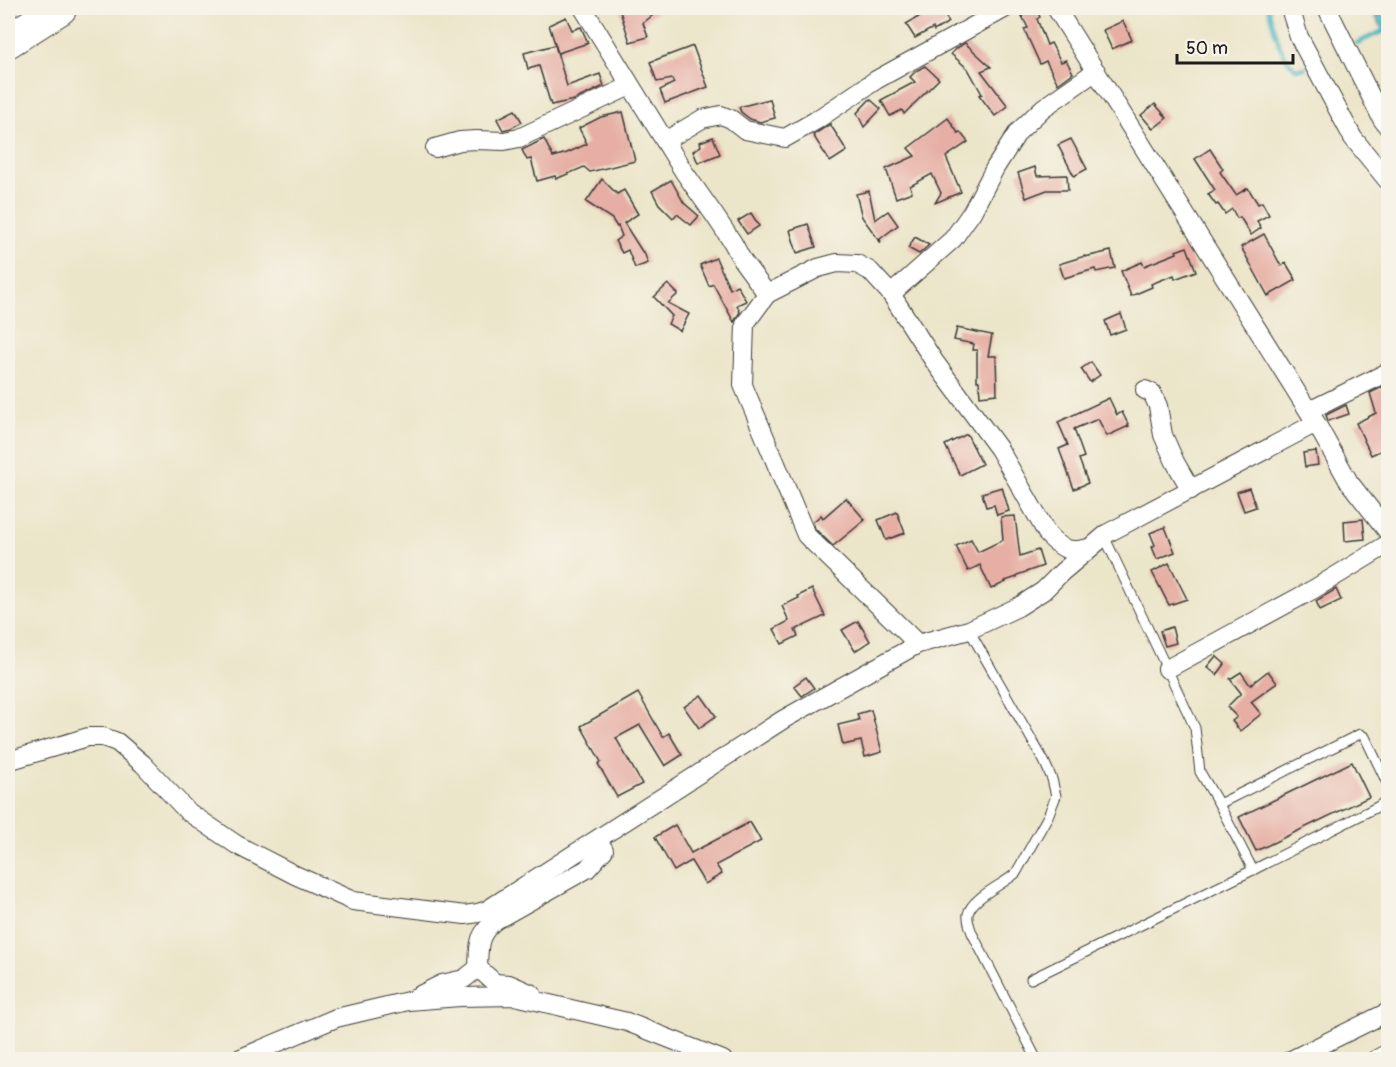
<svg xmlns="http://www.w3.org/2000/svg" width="1396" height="1067" viewBox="0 0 1396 1067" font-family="Pangolin,sans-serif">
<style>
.water{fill:#42b1bd;stroke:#2f666c;stroke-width:1.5}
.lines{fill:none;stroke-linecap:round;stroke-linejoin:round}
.stream{stroke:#42b1bd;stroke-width:4.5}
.building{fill:#e6aea4}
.service-casing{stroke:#3b3a36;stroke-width:11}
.minor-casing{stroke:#3b3a36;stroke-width:20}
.motorway-casing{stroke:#3b3a36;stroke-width:35}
.service{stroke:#fff;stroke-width:9}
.minor{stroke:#fff;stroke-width:18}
.motorway{stroke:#fff;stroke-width:33}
</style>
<rect width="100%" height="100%" fill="#f7f3e8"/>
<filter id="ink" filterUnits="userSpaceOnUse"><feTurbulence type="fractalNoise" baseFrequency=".0167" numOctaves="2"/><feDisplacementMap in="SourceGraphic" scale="12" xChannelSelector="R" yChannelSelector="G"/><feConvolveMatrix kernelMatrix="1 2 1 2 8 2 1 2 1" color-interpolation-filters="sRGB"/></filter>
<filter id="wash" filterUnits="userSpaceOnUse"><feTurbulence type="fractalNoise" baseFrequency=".008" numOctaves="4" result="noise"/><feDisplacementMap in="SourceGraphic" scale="24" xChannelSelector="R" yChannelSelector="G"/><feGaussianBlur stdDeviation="1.35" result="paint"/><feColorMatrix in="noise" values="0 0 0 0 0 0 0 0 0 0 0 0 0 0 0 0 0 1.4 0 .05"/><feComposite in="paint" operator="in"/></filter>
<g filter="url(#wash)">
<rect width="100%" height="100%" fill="#ebe5c9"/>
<path class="water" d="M1371,8H1388V40Z"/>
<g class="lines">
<g class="stream">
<path d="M1268,8C1275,29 1278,54 1296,69L1305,68"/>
<path d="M1357,43L1383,31"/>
</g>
</g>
<g id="blocks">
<g class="building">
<path d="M619,8H662L643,23L648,37L630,42Z"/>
<path d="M920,8H940L949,22L934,31L933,28L915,38L906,24L924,14Z"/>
<path d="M1030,8H1035L1040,17L1037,19L1047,45L1051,43L1061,62L1066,60L1073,73L1058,84L1046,61L1040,64L1024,29L1028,28L1020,12Z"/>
<path d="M566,17L572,30L581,27L588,43L558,53L549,25Z"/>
<path d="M1123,21L1132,40L1112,49L1103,30Z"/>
<path d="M965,43L991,67L981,71L1008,106L995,116L979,95L982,94L968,69L951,54L956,49Z"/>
<path d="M555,45L567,86L600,74L604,86L574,100L551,105L539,66L528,69L524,53Z"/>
<path d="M693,46L708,87L665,103L660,90L674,83L672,79L657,82L650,62Z"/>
<path d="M925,66L939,79L904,114L902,110L890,116L881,100L915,82L910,77L916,71Z"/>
<path d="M770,99L775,118L760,122L750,119L741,112L739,107Z"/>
<path d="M870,99L881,109L864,127L857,113Z"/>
<path d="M1155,104L1167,118L1153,129L1141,115Z"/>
<path d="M515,110L522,122L511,128L503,130L497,119Z"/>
<path d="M623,112L635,161L590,172L584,167L556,179L555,176L537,181L531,159L527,160L522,150L544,139L553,157L567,153L587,144L579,128L601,117Z"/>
<path d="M948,118L958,133L960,132L968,142L946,157L961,192L935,203L941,193L932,174L910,186L912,192L896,198L886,169L915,156L908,148Z"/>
<path d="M830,124L847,151L830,162L813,135Z"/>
<path d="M713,137L720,154L698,163L693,151L701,146L700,142Z"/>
<path d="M1071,139L1087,169L1074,176L1058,145Z"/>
<path d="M1210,149L1223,169L1220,172L1236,195L1248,188L1258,204L1262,202L1269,215L1257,221L1261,228L1251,235L1240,217L1237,218L1232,209L1225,214L1218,204L1216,205L1208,194L1215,190L1195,159Z"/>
<path d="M1035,167L1037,176L1067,175L1068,190H1047L1026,198L1018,173Z"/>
<path d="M602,179L617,194L624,190L638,214L624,223L643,253L644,252L648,263L635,268L628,250L622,253L615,241L622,236L618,226L617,227L612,219L586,202Z"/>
<path d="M671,180L684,203L699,216L691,225L677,214L673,218L659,204L652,191Z"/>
<path d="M869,191L875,220L888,211L898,225L880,239L881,243L862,217L856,194Z"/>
<path d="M751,213L759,226L747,234L738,221Z"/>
<path d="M808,224L816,247L797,253L790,230Z"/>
<path d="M1264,234L1281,266L1286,263L1296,280L1268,296L1241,247Z"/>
<path d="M915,237L929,245L919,254L908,248Z"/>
<path d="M1187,247L1196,271L1175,279L1174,275L1151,284L1152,287L1131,296L1121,271L1142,262L1144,266L1177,253L1176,251Z"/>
<path d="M1111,251L1115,268L1096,272L1095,269L1064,278L1059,264L1085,256V257Z"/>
<path d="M716,258L730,289L737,285L746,301L737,305L740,312L734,322L713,284L709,286L700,265Z"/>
<path d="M668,284L678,294L668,303L689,314L680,331L668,324L672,316L654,297Z"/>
<path d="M1121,314L1126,329L1110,335L1105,321Z"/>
<path d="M957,328L992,335L988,356H996L997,394L980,396L979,381H977V350H973L974,344L954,340Z"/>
<path d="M1091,362L1100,375L1090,382L1081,369Z"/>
<path d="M1389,384V447L1371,455L1356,423L1376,413L1370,393Z"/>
<path d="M1109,398L1117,415L1122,412L1129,426L1107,436L1098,419L1074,429L1084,457L1079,459L1088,483L1074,489L1059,449L1068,445L1058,422Z"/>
<path d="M1346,405L1349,414L1328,421L1326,415Z"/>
<path d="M967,434L982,464L960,475L945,445Z"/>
<path d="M1316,451L1318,465L1305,467L1303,453Z"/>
<path d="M1002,487L1009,511L997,515L994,505L986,507L982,493Z"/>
<path d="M1249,488L1256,507L1244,511L1237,492Z"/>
<path d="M846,498L865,520L833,546L815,529L813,522L821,515L823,518Z"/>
<path d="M897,512L905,533L886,540L878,520Z"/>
<path d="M1015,516L1020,556L1038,550L1043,566L1017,575V577L1005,581L1006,582L991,589L980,565L968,571L956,546L971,539L978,552L1003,540L1001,517Z"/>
<path d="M1363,519L1365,539L1345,541L1344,521Z"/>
<path d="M1165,527L1175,552L1157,559L1152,547L1155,545L1150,533Z"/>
<path d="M1169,563L1187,599L1169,605L1152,572Z"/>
<path d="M812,589L825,616L795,630L798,636L782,644L774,629L789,621L782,606L799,598L798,596Z"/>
<path d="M1336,589L1341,600L1320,610L1316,601Z"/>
<path d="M858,621L870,641L855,651L842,630Z"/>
<path d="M1172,627L1176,643L1165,646L1160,631Z"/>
<path d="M1216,656L1225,664L1217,675L1207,667Z"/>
<path d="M1268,671L1277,683L1251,702L1261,714L1240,731L1232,721L1237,717L1227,707L1241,693L1230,679L1241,672L1250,685Z"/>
<path d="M806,677L814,688L802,696L794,686Z"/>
<path d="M638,693L663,737L669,733L682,755L665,766L640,725L616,738L642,784L617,797L598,764L601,762L581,726Z"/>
<path d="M701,695L716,716L699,728L684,707Z"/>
<path d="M871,710L882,752L865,757L861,741L843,745L838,725L859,720L857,714Z"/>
<path d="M1352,762L1369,797L1256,851L1239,817Z"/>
<path d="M750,822L761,841L716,865L722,874L705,884L691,861L674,871L655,837L675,825L691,853Z"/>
</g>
</g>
</g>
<g filter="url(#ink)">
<use href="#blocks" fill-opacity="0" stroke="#3b3a36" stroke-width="1.5"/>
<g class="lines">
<g class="service-casing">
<g id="service">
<path d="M969,630L1044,761L1052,779L1056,796L1048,816L1016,873C1003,885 972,897 968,914C967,920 970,927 972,933L1037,1060"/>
<path d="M1219,804L1360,734L1365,737L1388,785"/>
<path d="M1253,870L1379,806L1388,798"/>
<path d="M1031,979L1253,870L1219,804L1200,772L1195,728L1104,536"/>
</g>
</g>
<g class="minor-casing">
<g id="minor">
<path d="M583,8L684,172L715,216L733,243L742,260L767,294"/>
<path d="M1290,8L1299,37L1353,138L1388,181"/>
<path d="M1327,8L1382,119L1388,127"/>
<path d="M665,141L702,119L721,115L731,119L745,130L785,138L815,121L876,80L1006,8"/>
<path d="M435,148L460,141L476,140L504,141L519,138L630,86"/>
<path d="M891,294L953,239L972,212L995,168L1018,132L1043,108L1096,71"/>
<path d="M1145,390L1152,393L1158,406L1163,435L1175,462L1191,490"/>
<path d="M1309,411L1388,372"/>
<path d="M1316,423L1349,482L1388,532"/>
<path d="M918,644L806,535L743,385L745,324L767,294L818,268L837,263L857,264L870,271L891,294L934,361L999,449L1048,535C1063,551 1071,553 1091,547"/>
<path d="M1167,669L1314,589L1388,544"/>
<path d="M8,761L88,737H103L117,742L143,764L187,811L237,845L295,875L353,901L465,915L478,913L487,910L784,719L918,644L969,630L1018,607L1043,591L1062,572L1108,533L1316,423L1056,8"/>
<path d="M532,994L509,984L495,983L478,968C479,945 477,935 496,920L587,869L604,850L597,840"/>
<path d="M418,996L442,984L464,979L478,968"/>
<path d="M236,1060L336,1018L408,1001L460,997L515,996L627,1022L723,1060"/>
<path d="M1291,1060L1388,1012"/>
<path d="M1375,1060L1388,1053"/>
</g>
</g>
<g class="motorway-casing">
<path id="motorway" d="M8,41L60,8"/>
</g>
<use href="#service" class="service"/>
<use href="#minor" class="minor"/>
<use href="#motorway" class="motorway"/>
</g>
</g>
<rect width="1396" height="1067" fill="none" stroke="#f7f3e8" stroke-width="30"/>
<path d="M1177 54v9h116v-9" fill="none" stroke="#1c1c1c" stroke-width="3"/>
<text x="1186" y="54" font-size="18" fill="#1c1c1c" stroke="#f7f3e8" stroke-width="4.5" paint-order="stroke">50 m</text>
</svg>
